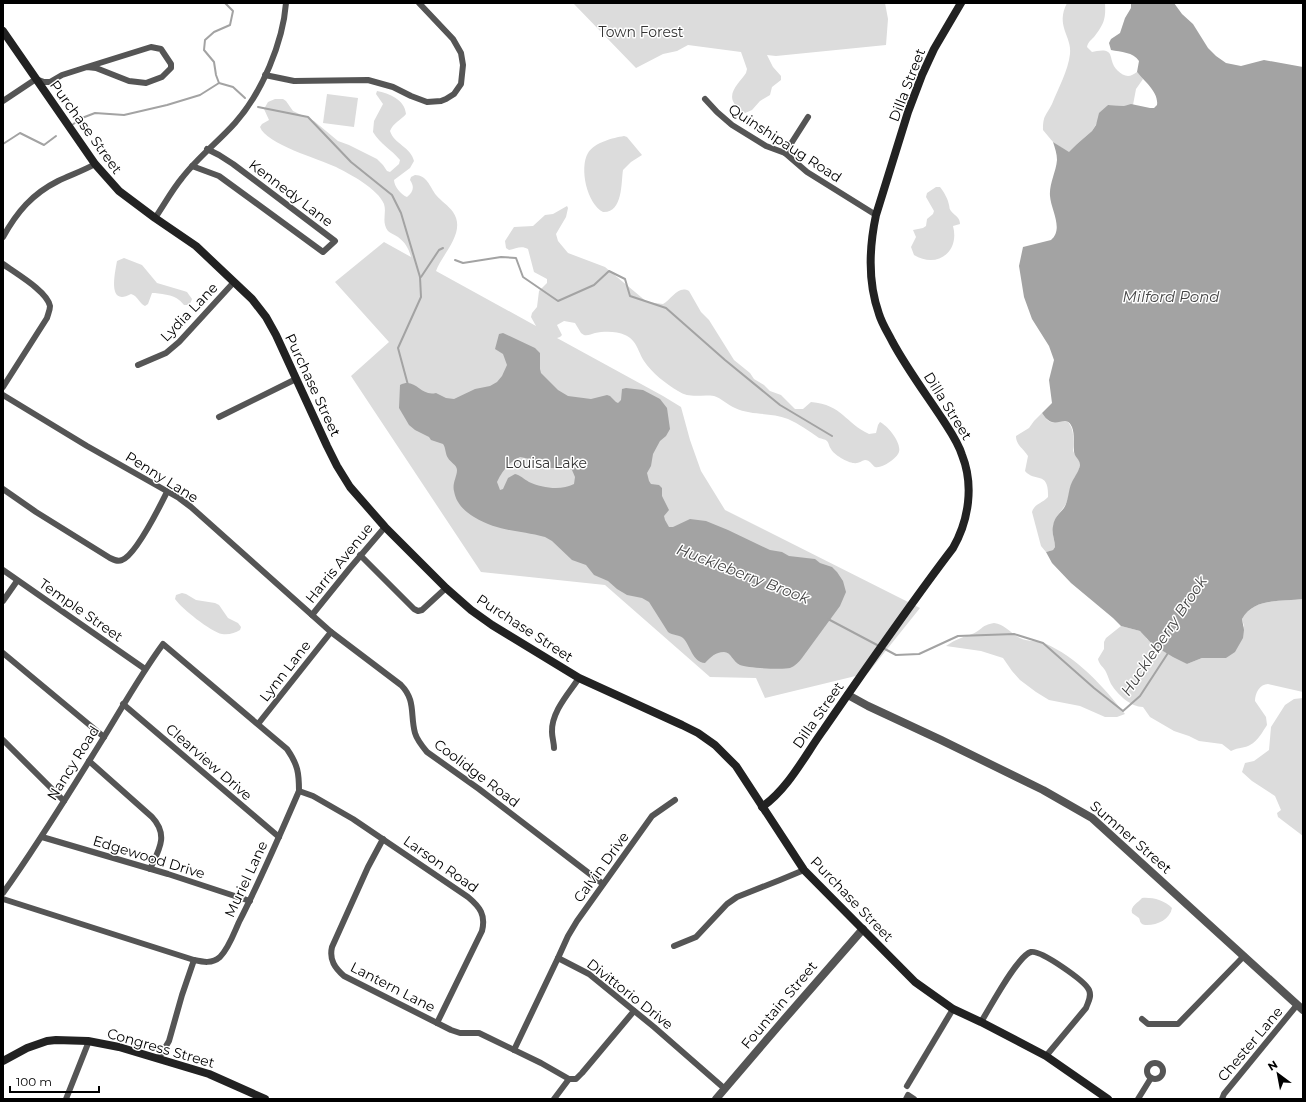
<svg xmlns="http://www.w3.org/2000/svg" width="1306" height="1102" viewBox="0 0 1306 1102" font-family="Montserrat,sans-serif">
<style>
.green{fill:#dcdcdc}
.water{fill:#a3a3a3;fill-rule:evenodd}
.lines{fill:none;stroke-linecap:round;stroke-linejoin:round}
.stream{stroke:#a3a3a3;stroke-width:2}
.minor{stroke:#555;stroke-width:6}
.tertiary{stroke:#555;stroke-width:8}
.secondary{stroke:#222;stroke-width:8}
.labels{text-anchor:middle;stroke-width:3;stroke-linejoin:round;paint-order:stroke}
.park-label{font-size:14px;fill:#333;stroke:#fff}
.street-label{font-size:14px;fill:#000;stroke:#fff}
.water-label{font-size:15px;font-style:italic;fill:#444;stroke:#fff}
</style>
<rect width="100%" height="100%" fill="#fff"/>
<g class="green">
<path d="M573,3H885L888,19L886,45L776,56L767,55L773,67L781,76V80L772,87L770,95L760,101L752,110L745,113C740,111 736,107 734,103C727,92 741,81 746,73L747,69L741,52L688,45L677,51L663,54L636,68Z"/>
<path d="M1067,3H1105C1106,19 1104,24 1094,37C1091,40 1088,42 1087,47L1092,52C1097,51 1104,49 1108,52C1111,54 1111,58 1112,61C1113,67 1121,76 1128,76C1131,76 1134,74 1137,72L1143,79L1136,89L1133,105L1124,106L1108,105L1092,131L1077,144L1069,153L1053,142L1043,130C1043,115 1046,116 1052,104C1058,89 1068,71 1070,54C1072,36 1055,26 1067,3Z"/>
<path d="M377,91C389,93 405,100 406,114C401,120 393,123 390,131C394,144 411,147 414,161L410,168L394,180C394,186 401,195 407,197C413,192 415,187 410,180L411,177L415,175C427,175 430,187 436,195C441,201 449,206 453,212C467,232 442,254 436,271L536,326L531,317L532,313L537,307L539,291L547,283V279L534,272L528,249C521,245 516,249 509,250L506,248L505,241L514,227L533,226L545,215L553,214L567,206L568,208L566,217L556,234L558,241L568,253L605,267L647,302L663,304C672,299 678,285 689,291L701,312L709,320L734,360L750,373L754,379L764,385L770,391L781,395L795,409H803L811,402C843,405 845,423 869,434L876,433L878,425L880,422C888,426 904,445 898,454C895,459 882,469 875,467C872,465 870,460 865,460C861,461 858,464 854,463C848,463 833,454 831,449C829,447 829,443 827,441C825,439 822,439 819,438C809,431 799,424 788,419C771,412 752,416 735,408C728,405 721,398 714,396C701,394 690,399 678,391C666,384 652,373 644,361C638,352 637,340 625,335C617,331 604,331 595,333C591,334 588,336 584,335L581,333L575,323L564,321L557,325L562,335L560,337L557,338L663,396L681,407L690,440L701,471L725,510L920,608L868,673L765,698L756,678L710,677L605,585L481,572L351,376L389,342L335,282L384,242L411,257C409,249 405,242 398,237C395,235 390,233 388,231C381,222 387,213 384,204C378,189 350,174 336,167C319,159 266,144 260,127L262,124L269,120L264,109L268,102L275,99H283L286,101L293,111L314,121L338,141L349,145L377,159L383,165L387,171L390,172L399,164L400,160C392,150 380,144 373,132L374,121L383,104L376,94Z"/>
<path d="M327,94L358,98L354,127L323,123Z"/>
<path d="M624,136L627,137L642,155L631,162L623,170C621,183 623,213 603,212C587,204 579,168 588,153C595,142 613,138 624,136Z"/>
<path d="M936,187H940C944,192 948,199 949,205C950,209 949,208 951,211C955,216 960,217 960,224L953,226C960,252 937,269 914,255L911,247L916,237L913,230L923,228L926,226L927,219L933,214L934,211L926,197L927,193Z"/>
<path d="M124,258L142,265L157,283L184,291L187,292L192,299L191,302L188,305H184C182,303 181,301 179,300C174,295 159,293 152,293L148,304L145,306C139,303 138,296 131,294C107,307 115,273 117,261Z"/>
<path d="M1042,413C1052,429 1055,419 1067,421C1075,429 1073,439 1073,450C1074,456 1080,458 1080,464C1080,471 1074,477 1072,484C1069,491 1069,500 1064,507C1059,514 1055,517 1053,526C1051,532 1055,540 1055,547L1053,550L1046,552L1041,546L1032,512C1034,504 1043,503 1048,497C1049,470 1035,483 1025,471L1028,456C1023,448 1016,445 1016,436L1029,428L1034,421Z"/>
<path d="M182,593L186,594L196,600L215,603L219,605L228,618L238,623L241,627L240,630C235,633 229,635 222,634C211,632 181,608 175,599L176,595Z"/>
<path d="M1303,599V692L1268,684C1260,684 1255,693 1255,701L1266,717L1267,725C1263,731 1258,741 1250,745C1245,748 1239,747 1231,751L1222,744L1199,741L1189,736L1174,731L1150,717L1143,707C1131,707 1118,695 1111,684C1109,680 1108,676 1106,672C1104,667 1099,665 1098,659L1104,649V642L1106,638L1121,626L1140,631L1143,633L1147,639L1187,664L1202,658H1226L1244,626L1242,619C1254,597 1282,602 1303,599Z"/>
<path d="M994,623C1005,624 1011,634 1020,638C1027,642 1036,640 1044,643C1077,657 1103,686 1125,714L1117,717H1105L1080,706L1049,700L1036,692L1020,680L1012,671L1003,658L981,651L946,646C956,639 961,638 972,634C981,631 981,625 994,623Z"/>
<path d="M1303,698V836L1278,817L1277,813L1281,810L1275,796L1252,781L1242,772L1245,763L1254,761L1269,750L1271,727L1285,705L1294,699Z"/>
<path d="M1142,898C1151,897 1165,900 1172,908C1170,919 1158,925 1147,925C1145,925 1143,925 1141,923C1140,922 1140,920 1139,918L1132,913C1130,906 1138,903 1142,898Z"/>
</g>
<g class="water">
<path d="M1131,3H1174L1182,14L1193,24L1208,48L1216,56L1226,63L1241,66L1264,60L1303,67V599C1282,602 1254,597 1242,619L1244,630L1243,638L1235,652L1226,658H1202L1187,664L1173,657L1153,645L1140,631L1121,626L1113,618L1071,583L1052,563L1046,552L1053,550L1055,547C1055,540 1051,532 1053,526C1054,518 1059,514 1064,508C1069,500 1068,490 1072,482C1075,476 1079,471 1080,465C1080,459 1074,457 1074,451C1073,443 1075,435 1072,427C1065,411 1055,434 1042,413L1052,403L1049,380L1054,360L1049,346L1032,319L1024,297L1019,266L1023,247L1051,240C1064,229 1051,210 1050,196C1049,184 1056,172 1057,160C1057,154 1055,148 1053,142L1069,152L1077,144L1092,131L1096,125L1099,113L1108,105L1124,106L1131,104L1150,108H1154L1157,105C1159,92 1144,81 1137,72L1139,61C1133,52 1121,52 1111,50L1109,43L1111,39L1120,33L1125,18L1131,8Z"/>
<path d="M503,333L535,348L540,353V369L541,373L558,390L568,396L591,399L607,395L610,396L616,402L618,403L621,400L622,389L626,388L643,390L660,399L667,408L670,429L666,436L660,441L653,454L651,466L647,473L649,481L651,484L659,485L662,488V496L669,510L664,516L665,520L669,527H673L690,519L706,521L728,530L770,550L782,552L789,556L815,559L820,563L832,567L837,572L843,581L846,592L840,606L802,658C799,662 795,666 790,668C783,670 747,668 740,665C733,662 731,652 724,652C715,652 711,657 705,663C692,662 691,646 683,638C678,634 673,636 668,632L649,602L642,598L627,595L617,589L608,581L594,575L586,565L572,560L552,541L545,537C518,530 499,532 474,517C464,511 456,503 454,491C452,483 457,477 457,470C457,465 450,462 448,458C445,454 446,448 443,444L431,440L429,437L415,430L409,425L399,408L400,385C416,377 420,397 436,393L446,398L454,399L475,389L490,386L497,382L502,376L507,365L503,354L495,349L499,334ZM520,457L535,460L549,468H568L572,470L575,477L574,484C561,491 542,488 529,482C524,479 520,475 515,474L508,478L503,489L500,490L497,482C502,471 509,462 520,457Z"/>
</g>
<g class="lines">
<g class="stream">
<path d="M225,3L233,11L230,25L214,32L205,40L204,50L214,62L216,75L219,83L233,87L245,98"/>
<path d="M258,107L308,117L351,162L392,195L401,213L420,277L421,297L398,348L408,385"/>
<path d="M72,125L82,118L95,113L124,115L167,105L200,95L219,83"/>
<path d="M3,144L20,133L44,145L56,136"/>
<path d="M455,260L463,263L501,257L516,258L523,277L558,301L594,285L609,271L625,279L630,296L666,308L725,360L780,405L832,436"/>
<path d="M421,277L439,250L443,248"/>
<path d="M828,619L879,646"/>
<path d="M883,648L896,655L919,654L958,636L1014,634L1043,643L1094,688L1123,711L1140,696L1168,653"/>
</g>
<g class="minor">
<path d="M265,75L294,81L368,80L393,87L411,96L427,102L441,101L446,99L454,94L461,84L463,65L461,53L453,39L419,3"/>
<path d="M705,99L717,112L732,125L766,146L785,153L807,172L876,215"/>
<path d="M3,101L36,79L44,82H50L62,75L87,67L96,68L129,81L146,83L162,77L171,68V64L161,49L151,47L87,67"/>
<path d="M785,153L808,117"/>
<path d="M192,166L219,176L323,252L335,241L233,164L219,155L207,149"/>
<path d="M155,218C164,205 172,190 182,178C198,157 218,142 235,123C262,93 283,42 286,3"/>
<path d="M3,237C17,212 32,194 58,181C70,175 83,171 95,164"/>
<path d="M3,264C15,273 47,291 50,306C50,310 48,314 47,318L3,387"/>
<path d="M138,365L166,353L179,342L234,282"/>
<path d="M3,395L87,446L179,498L191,507L331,632L401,685C416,700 410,715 415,733C417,740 422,746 427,752L479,789L603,884"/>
<path d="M219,417L296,379"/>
<path d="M3,489L36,512L110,558C114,560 118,562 122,560C136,555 160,506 167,492"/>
<path d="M360,555L414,609L418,611L422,610L446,588"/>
<path d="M3,570L145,669"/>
<path d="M3,601L17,581"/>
<path d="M312,615L350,568L385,527"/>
<path d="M3,653L104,737"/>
<path d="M123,704L279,837"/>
<path d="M258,724L331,632"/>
<path d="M3,740L64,801"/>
<path d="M554,748C554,743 552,737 552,732C551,712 569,693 579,678"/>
<path d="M89,761L152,817C169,835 159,850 150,869"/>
<path d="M299,791L313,796L353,819L468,897C480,907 486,915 482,931L437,1023"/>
<path d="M42,837L168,874L250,901"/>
<path d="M383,839L368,867L332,947C329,960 335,968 344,976L451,1030L460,1033H479L541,1063L569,1079"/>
<path d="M3,893C39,843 71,790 104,737C123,706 141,674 163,644L287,749C298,765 299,773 299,791C280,835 261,879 239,922C234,933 229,948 220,957C212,964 203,962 194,960L3,899"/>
<path d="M674,946L696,937L727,904L737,897L780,880L804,870"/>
<path d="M558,958L568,936L577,921L652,816L675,800"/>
<path d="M1142,1019L1148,1024H1178L1244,956"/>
<path d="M981,1022C990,1008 1017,956 1031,952C1041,950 1085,981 1089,990C1092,997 1088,1002 1086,1008L1046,1056"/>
<path d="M514,1050L558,958L589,974L654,1027L725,1089"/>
<path d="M159,1058L169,1041L182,995L194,960"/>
<circle cx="1155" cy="1071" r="8"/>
<path d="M907,1086L953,1009"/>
<path d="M66,1099L89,1041"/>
<path d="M554,1099L569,1079H576L582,1073L634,1011"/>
<path d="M906,1099L908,1095L914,1099"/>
<path d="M1138,1099L1151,1078"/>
<path d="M1222,1099L1224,1094L1297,1005"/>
</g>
<g class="tertiary">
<path d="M848,695L868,706L941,740L1043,790L1092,818L1303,1010"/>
<path d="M716,1099L781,1023L863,929"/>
</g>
<g class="secondary">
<path d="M3,31L95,164L119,191L155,218L196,246L252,299L266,317L276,335L327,446L337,466L350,487L385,527L446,588L471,610L492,625L579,678L682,725L698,733L715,745L736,766L804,870L915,982L953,1009L981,1022L1046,1056L1108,1099"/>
<path d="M762,807C789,788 805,755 824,729C866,668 908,607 953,548C969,520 974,485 962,455C958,442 950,431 943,420C926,394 907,369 892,341C888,333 882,324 879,314C868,283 869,248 876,215L908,112L922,75L934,49L961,3"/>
<path d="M3,1061L27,1048L47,1041L56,1040L88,1041L119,1047L209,1074L265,1099"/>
</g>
</g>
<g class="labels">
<g class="park-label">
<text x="641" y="37">Town Forest</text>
<text x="546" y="468">Louisa Lake</text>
</g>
<g class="street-label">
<text transform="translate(907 85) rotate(-69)" y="5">Dilla Street</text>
<text transform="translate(86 127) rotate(54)" y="5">Purchase Street</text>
<text transform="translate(785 143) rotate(33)" y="5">Quinshipaug Road</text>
<text transform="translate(291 193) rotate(37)" y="5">Kennedy Lane</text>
<text transform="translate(189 312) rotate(-46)" y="5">Lydia Lane</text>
<text transform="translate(313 385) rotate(65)" y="5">Purchase Street</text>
<text transform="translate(948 406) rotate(58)" y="5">Dilla Street</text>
<text transform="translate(162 477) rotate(32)" y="5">Penny Lane</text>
<text transform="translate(339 563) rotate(-51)" y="5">Harris Avenue</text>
<text transform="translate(81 610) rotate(35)" y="5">Temple Street</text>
<text transform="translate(525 628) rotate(33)" y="5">Purchase Street</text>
<text transform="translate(285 671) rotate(-52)" y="5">Lynn Lane</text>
<text transform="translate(818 715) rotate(-55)" y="5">Dilla Street</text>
<text transform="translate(209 762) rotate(41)" y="5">Clearview Drive</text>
<text transform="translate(73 763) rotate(-58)" y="5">Nancy Road</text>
<text transform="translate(477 773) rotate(37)" y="5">Coolidge Road</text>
<text transform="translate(1131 837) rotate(41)" y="5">Sumner Street</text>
<text transform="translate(149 857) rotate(17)" y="5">Edgewood Drive</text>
<text transform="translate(441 864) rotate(35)" y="5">Larson Road</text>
<text transform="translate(601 867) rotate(-54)" y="5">Calvin Drive</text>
<text transform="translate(246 879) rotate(-65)" y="5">Muriel Lane</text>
<text transform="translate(852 899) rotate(46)" y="5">Purchase Street</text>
<text transform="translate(393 987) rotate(27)" y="5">Lantern Lane</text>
<text transform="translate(630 994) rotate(38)" y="5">Divittorio Drive</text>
<text transform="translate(779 1005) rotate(-50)" y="5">Fountain Street</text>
<text transform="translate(1250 1044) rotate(-50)" y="5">Chester Lane</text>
<text transform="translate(161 1048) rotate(16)" y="5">Congress Street</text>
</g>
<g class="water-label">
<text x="1171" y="302">Milford Pond</text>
<text transform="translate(743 574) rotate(21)" y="5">Huckleberry Brook</text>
<text transform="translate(1164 636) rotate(-56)" y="5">Huckleberry Brook</text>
</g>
</g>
<rect width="1306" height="1102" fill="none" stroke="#000000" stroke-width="8"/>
<g transform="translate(1278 1074) rotate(328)" stroke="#ffffff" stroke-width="3" paint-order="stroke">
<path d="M0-3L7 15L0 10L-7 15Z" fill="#000000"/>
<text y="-6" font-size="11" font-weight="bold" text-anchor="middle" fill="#000000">N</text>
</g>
<path d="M10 1086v6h89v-6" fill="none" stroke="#000000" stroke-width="2"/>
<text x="16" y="1086" font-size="12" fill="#000000" stroke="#ffffff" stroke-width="3" paint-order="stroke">100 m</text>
</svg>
